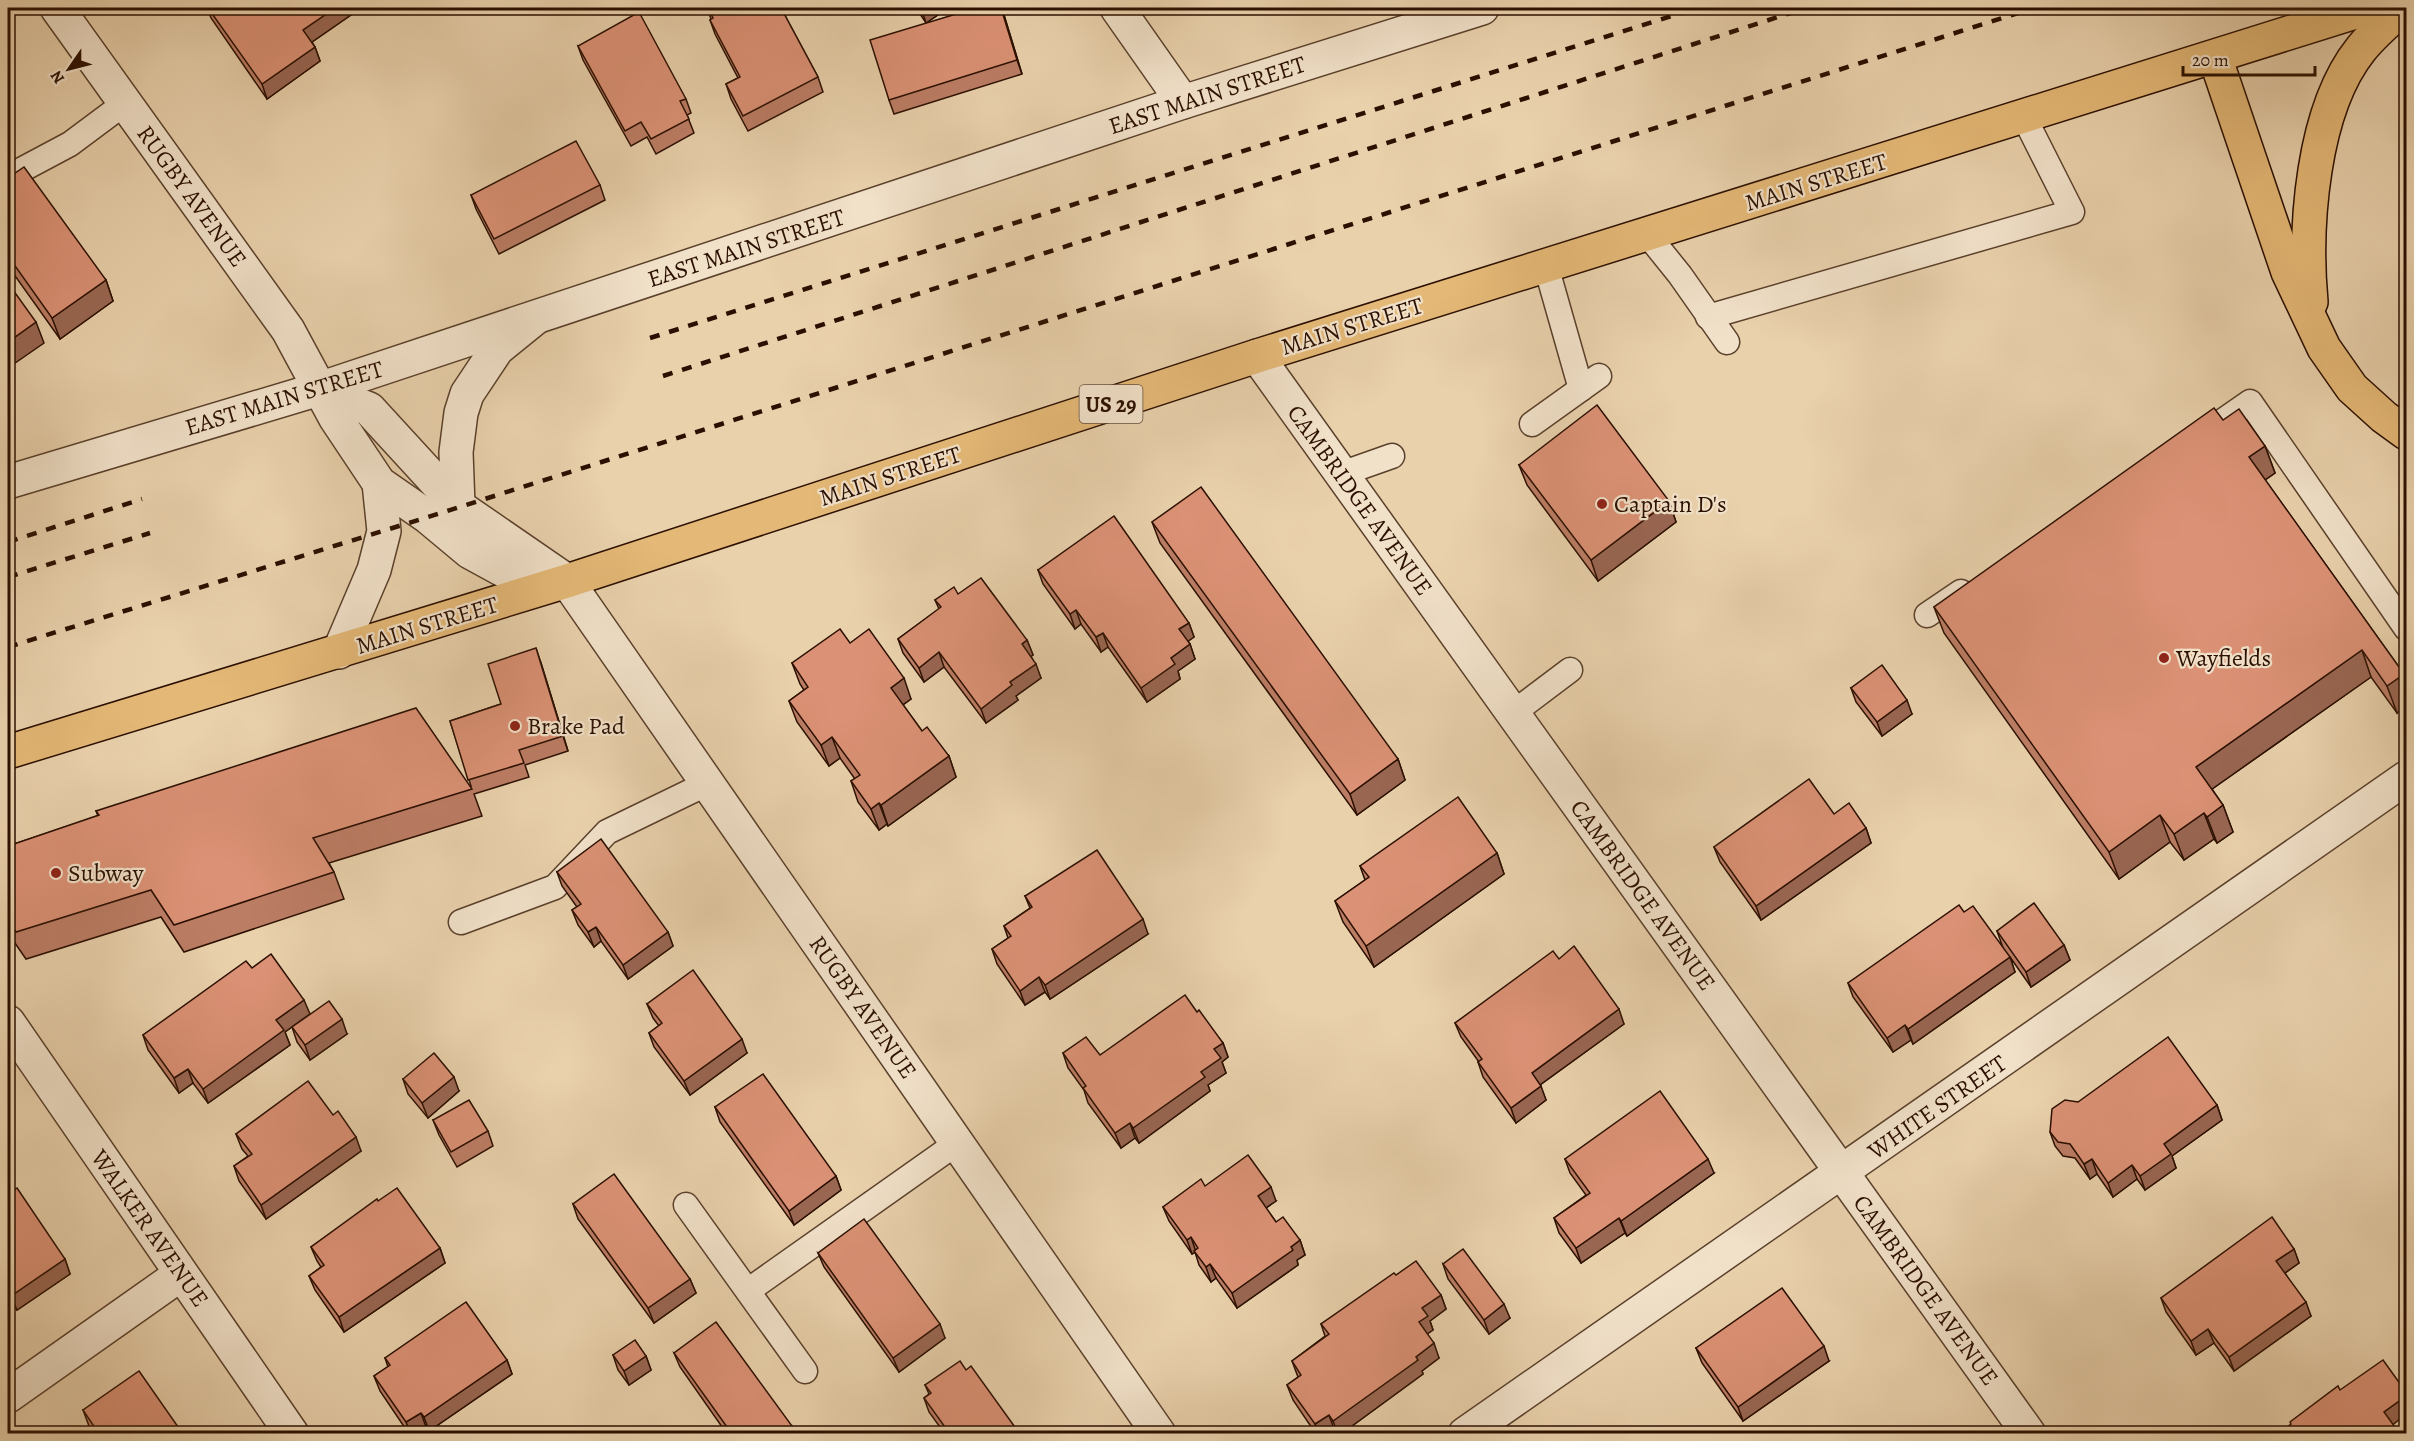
<svg xmlns="http://www.w3.org/2000/svg" width="2414" height="1441" viewBox="0 0 2414 1441" font-family="Alegreya,serif">
<style>
.lines{fill:none;stroke-linecap:round;stroke-linejoin:round}
.service-casing{stroke:#5a402b;stroke-width:27}
.minor-casing{stroke:#5a402b;stroke-width:36}
.tertiary-casing{stroke:#5a402b;stroke-width:36}
.primary-casing{stroke:#2b0f00;stroke-width:36}
.service{stroke:#f1e1c9;stroke-width:24}
.minor{stroke:#f1e1c9;stroke-width:33}
.tertiary{stroke:#f1e1c9;stroke-width:33}
.primary{stroke:#e4b876;stroke-width:33}
.rail{stroke:#2b0f00;stroke-width:4.5;stroke-dasharray:10 10;stroke-linecap:butt}
.wall{fill:#bc7d65;stroke:#2b0f00;stroke-width:1.5}
.shaded-wall{fill:#996652;stroke:#2b0f00;stroke-width:1.5}
.building{fill:#db9175;stroke:#2b0f00;stroke-width:1.5}
.poi-dot{fill:#8f2418;stroke:#f1e1c9;stroke-width:2}
.labels{text-anchor:middle;stroke-width:4.5;stroke-linejoin:round;paint-order:stroke}
.shield{fill:#f1e1c9;stroke:#664e3c;stroke-width:1.5}
.shield-label{font-size:22px;font-weight:bold;fill:#2b0f00}
.street-label{font-size:24px;fill:#2b0f00;stroke:#f1e1c9}
.poi-label{font-size:24px;fill:#2b0f00;stroke:#f1e1c9;text-anchor:start}
</style>
<rect width="100%" height="100%" fill="#e9d1ac"/>
<filter id="stains"><feTurbulence type="fractalNoise" baseFrequency=".00333" numOctaves="4"/><feColorMatrix values="0 0 0 0 .2 0 0 0 0 .09 0 0 0 0 .02 0 0 0 .5 -.17"/></filter>
<radialGradient id="worn" r=".72"><stop offset=".6" stop-color="#630" stop-opacity="0"/><stop offset="1" stop-color="#630" stop-opacity=".3"/></radialGradient>
<g class="lines">
<g class="service-casing">
<g id="service">
<path d="M8,177L70,144L125,103"/>
<path d="M1647,234L1680,275L1727,342"/>
<path d="M1546,266L1581,389"/>
<path d="M1708,317L2072,212L2024,117"/>
<path d="M1532,424L1599,376"/>
<path d="M2214,427L2250,402L2406,628"/>
<path d="M1341,474L1392,456"/>
<path d="M1927,615L1961,592"/>
<path d="M1513,713L1570,670"/>
<path d="M461,922L555,887L607,832L708,783"/>
<path d="M686,1205L805,1371"/>
<path d="M749,1290L957,1143"/>
</g>
</g>
<g class="minor-casing">
<g id="minor">
<path d="M57,8L288,330L335,417L379,483L428,517L470,552L503,570L557,579"/>
<path d="M1117,8L1183,102"/>
<path d="M1257,356L2029,1434"/>
<path d="M319,389L369,409L458,506L567,581L1159,1434"/>
<path d="M458,506L456,452L461,413L467,394L497,349L534,319"/>
<path d="M339,652L374,570L384,531L379,483"/>
<path d="M8,1022L292,1434"/>
<path d="M8,1396L181,1274"/>
<path d="M1465,1434L2406,778"/>
</g>
</g>
<g class="tertiary-casing">
<path id="tertiary" d="M8,482L319,389L1183,102L1482,8"/>
</g>
<g class="primary-casing">
<g id="primary">
<path d="M2215,57L2288,272L2324,348L2352,388L2384,417L2406,433"/>
<path d="M2311,302C2304,227 2312,110 2361,49C2373,34 2388,21 2403,8"/>
<path d="M8,752L567,581L1257,356L2368,8"/>
</g>
</g>
<use href="#service" class="service"/>
<use href="#minor" class="minor"/>
<use href="#tertiary" class="tertiary"/>
<use href="#primary" class="primary"/>
<g class="rail">
<path d="M650,338L1697,8"/>
<path d="M663,376L1806,8"/>
<path d="M8,542L142,499"/>
<path d="M8,577L150,533"/>
<path d="M8,647L428,517L2034,8"/>
</g>
</g>
<g class="wall">
<path d="M207,8H361L312,42L315,47L320,61L267,99L211,18Z"/>
<path d="M707,8H781L818,77L823,92L748,131L731,99L726,84L738,78L715,34L710,20L711,19Z"/>
<path d="M916,8H948L926,23Z"/>
<path d="M1004,15L1022,74L894,114L889,100Z"/>
<path d="M578,46L686,99L691,113L687,115L694,133L656,154L647,137L631,146L583,60Z"/>
<path d="M8,178L106,280L113,301L60,339L8,266Z"/>
<path d="M600,185L605,200L499,254L476,209L471,195Z"/>
<path d="M2223,420L2265,446L2275,473L2265,480L2404,674L2397,713L2371,677L2212,789L2223,805L2233,832L2217,843L2214,839L2184,860L2170,842L2119,879L1944,633L1934,607Z"/>
<path d="M1519,465L1669,501L1676,522L1598,581L1527,485Z"/>
<path d="M1152,522L1398,759L1405,780L1357,815L1160,543Z"/>
<path d="M1038,570L1189,623L1194,637L1188,641L1190,644L1195,659L1178,671L1180,679L1147,702L1108,647L1101,652L1081,624L1075,629L1043,584Z"/>
<path d="M958,594L1027,640L1033,655L1031,656L1041,678L1016,696L1018,700L986,723L944,667L924,682L903,653L898,639L939,609L935,600Z"/>
<path d="M850,643L911,699L903,705L922,731L949,756L956,777L888,826L887,824L879,830L858,802L851,781L855,779L840,758L829,766L797,722L789,701L804,690L800,684L792,663Z"/>
<path d="M541,663L568,751L525,765L529,777L474,794L482,816L329,863L334,872L344,899L184,952L161,917L26,959L8,933V846L98,816L96,811L471,786L450,721L501,704Z"/>
<path d="M1851,688L1912,714L1882,736L1856,702Z"/>
<path d="M1866,828L1871,843L1761,920L1720,862L1714,847Z"/>
<path d="M1497,853L1504,874L1374,967L1343,922L1335,901L1365,880L1360,866Z"/>
<path d="M557,872L668,932L673,946L628,979L601,941L594,947L578,925L572,910L577,907L562,886Z"/>
<path d="M1025,896L1148,934L1050,999L1045,992L1025,1005L997,964L992,949L1008,938L1004,926L1030,908Z"/>
<path d="M1964,912L2002,945L1997,931L2064,945L2070,960L2031,987L2010,957L2015,972L1913,1044L1911,1040L1893,1052L1853,997L1848,983Z"/>
<path d="M1559,959L1624,1024L1540,1085L1546,1100L1516,1123L1483,1077L1478,1062H1479L1461,1037L1455,1023Z"/>
<path d="M252,968L310,1014L285,1032L290,1045L208,1103L193,1083L179,1093L148,1050L143,1035Z"/>
<path d="M647,1004L747,1053L690,1095L654,1047L649,1033L659,1026L653,1018Z"/>
<path d="M1197,1012L1223,1043L1228,1057L1222,1062L1226,1073L1208,1085L1210,1091L1139,1143L1135,1138L1121,1148L1088,1103L1084,1090L1068,1068L1063,1053L1100,1055Z"/>
<path d="M292,1027L347,1034L310,1060L297,1042Z"/>
<path d="M403,1079L459,1091L428,1118L408,1094Z"/>
<path d="M2078,1102L2217,1105L2222,1120L2172,1156L2176,1168L2145,1190L2137,1179L2113,1197L2097,1174L2090,1179L2075,1158L2063,1156L2055,1146L2050,1132Z"/>
<path d="M715,1107L836,1176L841,1190L794,1225L720,1122Z"/>
<path d="M333,1115L361,1151L266,1219L239,1181L234,1166L248,1156L242,1149L236,1134Z"/>
<path d="M433,1120L488,1131L493,1146L457,1167L439,1135Z"/>
<path d="M1565,1159L1714,1173L1627,1236L1625,1233L1581,1263L1559,1233L1554,1218L1586,1195L1570,1173Z"/>
<path d="M1205,1186L1276,1201L1266,1208L1276,1222L1300,1240L1305,1255L1297,1260L1298,1265L1237,1308L1216,1278L1211,1282L1199,1265L1195,1252L1192,1254L1169,1221L1163,1207Z"/>
<path d="M8,1194L65,1259L70,1274L17,1310L8,1297Z"/>
<path d="M378,1201L440,1248L445,1263L344,1332L315,1290L309,1276L321,1267L317,1261L311,1247Z"/>
<path d="M573,1204L690,1279L696,1293L654,1323L578,1219Z"/>
<path d="M2294,1249L2299,1263L2285,1273L2311,1316L2234,1371L2214,1343L2196,1355L2166,1312L2161,1298Z"/>
<path d="M818,1253L945,1338L899,1372L824,1267Z"/>
<path d="M1443,1264L1510,1318L1489,1334L1448,1279Z"/>
<path d="M1396,1275L1441,1295L1446,1309L1430,1321L1433,1330L1427,1334L1439,1358L1422,1371L1423,1374L1341,1434H1337L1334,1429L1328,1434H1316L1293,1400L1287,1385L1298,1377L1292,1361L1325,1336L1321,1324Z"/>
<path d="M1696,1348L1829,1361L1743,1421L1702,1363Z"/>
<path d="M674,1353L795,1434H727L680,1367Z"/>
<path d="M613,1355L646,1356L651,1370L629,1385L618,1370Z"/>
<path d="M385,1358L507,1360L512,1374L429,1431L426,1427L416,1434H409L380,1391L374,1376L388,1367Z"/>
<path d="M966,1370L1018,1434H945L929,1412L924,1398L929,1394L925,1385Z"/>
<path d="M83,1410L183,1434H92Z"/>
</g>
<g class="shaded-wall">
<path d="M335,8H361L309,44L303,30Z"/>
<path d="M921,8H948L926,23Z"/>
<path d="M1001,8L1004,15L1022,74L1017,60Z"/>
<path d="M1256,8H1267L1258,13Z"/>
<path d="M315,47L320,61L267,99L262,84Z"/>
<path d="M106,280L113,301L60,339L52,318Z"/>
<path d="M36,322L44,343L8,368L10,374L8,376V342Z"/>
<path d="M2265,446L2275,473L2259,484L2249,457Z"/>
<path d="M1669,501L1676,522L1598,581L1591,560Z"/>
<path d="M1076,610L1081,624L1075,629L1070,614Z"/>
<path d="M1189,623L1194,637L1184,644L1179,629Z"/>
<path d="M1103,633L1108,647L1101,652L1096,637Z"/>
<path d="M1027,640L1033,655L1027,659L1022,644Z"/>
<path d="M1190,644L1195,659L1178,671L1180,679L1147,702L1141,688L1171,658Z"/>
<path d="M536,648L541,663L568,751L563,736Z"/>
<path d="M2362,650L2371,677L2205,794L2196,767Z"/>
<path d="M939,652L944,667L924,682L919,668Z"/>
<path d="M1036,664L1041,678L1016,696L1018,700L986,723L981,709L1010,682Z"/>
<path d="M2404,674L2406,681V706L2397,713L2387,686Z"/>
<path d="M904,678L911,699L898,708L891,688Z"/>
<path d="M1907,700L1912,714L1882,736L1877,722Z"/>
<path d="M832,737L840,758L829,766L821,745Z"/>
<path d="M949,756L956,777L888,826L881,805Z"/>
<path d="M1398,759L1405,780L1357,815L1350,794Z"/>
<path d="M879,803L887,824L879,830L871,809Z"/>
<path d="M2223,805L2233,832L2217,843L2207,817Z"/>
<path d="M2204,813L2214,839L2184,860L2174,834Z"/>
<path d="M2160,815L2170,842L2119,879L2109,852Z"/>
<path d="M1866,828L1871,843L1761,920L1756,906Z"/>
<path d="M1497,853L1504,874L1374,967L1366,946Z"/>
<path d="M1143,919L1148,934L1050,999L1045,985Z"/>
<path d="M596,927L601,941L594,947L588,932Z"/>
<path d="M668,932L673,946L628,979L623,965Z"/>
<path d="M2064,945L2070,960L2031,987L2026,972Z"/>
<path d="M2010,957L2015,972L1913,1044L1908,1029Z"/>
<path d="M1039,977L1045,992L1025,1005L1020,991Z"/>
<path d="M304,1000L310,1014L285,1032L290,1045L208,1103L203,1089L276,1020Z"/>
<path d="M1619,1009L1624,1024L1537,1087L1532,1073Z"/>
<path d="M342,1019L347,1034L310,1060L305,1045Z"/>
<path d="M1905,1025L1911,1040L1893,1052L1887,1038Z"/>
<path d="M742,1039L747,1053L690,1095L684,1081Z"/>
<path d="M1223,1043L1228,1057L1222,1062L1226,1073L1208,1085L1210,1091L1139,1143L1133,1128L1201,1072L1214,1049Z"/>
<path d="M188,1069L193,1083L179,1093L174,1078Z"/>
<path d="M454,1077L459,1091L428,1118L422,1103Z"/>
<path d="M1541,1086L1546,1100L1516,1123L1511,1108Z"/>
<path d="M2217,1105L2222,1120L2172,1156L2176,1168L2145,1190L2140,1176L2164,1144Z"/>
<path d="M1130,1123L1135,1138L1121,1148L1115,1133Z"/>
<path d="M356,1137L361,1151L266,1219L261,1205Z"/>
<path d="M1708,1159L1714,1173L1627,1236L1621,1221Z"/>
<path d="M2092,1159L2097,1174L2090,1179L2084,1164Z"/>
<path d="M2132,1165L2137,1179L2113,1197L2108,1183Z"/>
<path d="M836,1176L841,1190L794,1225L789,1211Z"/>
<path d="M1271,1187L1276,1201L1263,1210L1258,1196Z"/>
<path d="M1619,1218L1625,1233L1581,1263L1576,1248Z"/>
<path d="M1191,1237L1196,1252L1192,1254L1187,1240Z"/>
<path d="M1300,1240L1305,1255L1297,1260L1298,1265L1237,1308L1232,1293Z"/>
<path d="M440,1248L445,1263L344,1332L339,1317Z"/>
<path d="M2294,1249L2299,1263L2282,1275L2276,1261Z"/>
<path d="M65,1259L70,1274L17,1310L11,1296Z"/>
<path d="M1210,1264L1216,1278L1211,1282L1206,1267Z"/>
<path d="M690,1279L696,1293L654,1323L648,1308Z"/>
<path d="M1441,1295L1446,1309L1430,1321L1433,1330L1424,1336L1419,1322L1422,1308Z"/>
<path d="M2306,1302L2311,1316L2234,1371L2229,1357Z"/>
<path d="M1504,1304L1510,1318L1489,1334L1484,1320Z"/>
<path d="M940,1324L945,1338L899,1372L893,1358Z"/>
<path d="M2208,1329L2214,1343L2196,1355L2191,1341Z"/>
<path d="M1434,1343L1439,1358L1422,1371L1423,1374L1341,1434H1338L1333,1421Z"/>
<path d="M1824,1346L1829,1361L1743,1421L1738,1407Z"/>
<path d="M646,1356L651,1370L629,1385L624,1371Z"/>
<path d="M507,1360L512,1374L429,1431L424,1417Z"/>
<path d="M2406,1396V1414L2390,1427L2384,1412Z"/>
<path d="M421,1413L426,1427L416,1434H411L406,1422Z"/>
<path d="M1329,1415L1334,1429L1328,1434H1318L1315,1424Z"/>
<path d="M792,1426L795,1434H782Z"/>
</g>
<g class="building">
<path d="M208,8H335L303,30L315,47L262,84Z"/>
<path d="M708,8H781L818,77L743,116L726,84L740,77L710,20L713,18Z"/>
<path d="M976,8H1001L1017,60L889,100L870,40Z"/>
<path d="M639,12L686,99L680,101L689,119L651,139L641,122L625,131L578,46Z"/>
<path d="M576,141L600,185L494,239L471,195Z"/>
<path d="M24,167L106,280L52,318L8,256V178Z"/>
<path d="M8,283L36,322L8,342Z"/>
<path d="M1597,405L1669,501L1591,560L1519,465Z"/>
<path d="M2214,408L2223,420L2239,409L2265,446L2249,457L2404,674L2387,686L2362,650L2196,767L2223,805L2207,817L2204,813L2174,834L2160,815L2109,852L1934,607Z"/>
<path d="M1201,487L1398,759L1350,794L1152,522Z"/>
<path d="M1114,516L1189,623L1179,629L1190,644L1171,658L1175,664L1141,688L1103,633L1096,637L1076,610L1070,614L1038,570Z"/>
<path d="M981,578L1027,640L1022,644L1036,664L1010,682L1012,685L981,709L939,652L919,668L898,639L941,607L935,600L954,587L958,594Z"/>
<path d="M840,629L850,643L869,629L904,678L891,688L922,731L927,727L949,756L881,805L879,803L871,809L851,781L860,775L832,737L821,745L789,701L808,687L792,663Z"/>
<path d="M536,648L563,736L519,750L524,763L468,780L450,721L501,704L488,664Z"/>
<path d="M1882,665L1907,700L1877,722L1851,688Z"/>
<path d="M416,708L472,789L313,838L334,872L174,925L151,890L16,932L8,920V846L99,815L96,811Z"/>
<path d="M1809,779L1834,814L1849,803L1866,828L1756,906L1714,847Z"/>
<path d="M1458,797L1497,853L1366,946L1335,901L1369,877L1360,866Z"/>
<path d="M601,839L668,932L623,965L596,927L588,932L572,910L581,904L557,872Z"/>
<path d="M1097,850L1143,919L1045,985L1039,977L1020,991L992,949L1011,936L1004,926L1032,907L1025,896Z"/>
<path d="M2034,903L2064,945L2026,972L1997,931Z"/>
<path d="M1959,905L1964,912L1973,906L2010,957L1908,1029L1905,1025L1887,1038L1848,983Z"/>
<path d="M1574,946L1619,1009L1532,1073L1541,1086L1511,1108L1478,1062L1482,1059L1455,1023L1553,951L1559,959Z"/>
<path d="M271,954L304,1000L276,1020L284,1030L203,1089L188,1069L174,1078L143,1035L246,961L252,968Z"/>
<path d="M693,970L742,1039L684,1081L649,1033L662,1023L647,1004Z"/>
<path d="M1185,995L1197,1012L1199,1010L1223,1043L1214,1049L1221,1058L1201,1072L1205,1077L1133,1128L1130,1123L1115,1133L1083,1088L1086,1086L1063,1053L1086,1037L1100,1055Z"/>
<path d="M329,1001L342,1019L305,1045L292,1027Z"/>
<path d="M2168,1037L2217,1105L2164,1144L2171,1154L2140,1176L2132,1165L2108,1183L2092,1159L2084,1164L2070,1144L2058,1142L2050,1132L2052,1109L2065,1100L2078,1102Z"/>
<path d="M434,1053L454,1077L422,1103L403,1079Z"/>
<path d="M763,1074L836,1176L789,1211L715,1107Z"/>
<path d="M308,1081L333,1115L338,1111L356,1137L261,1205L234,1166L252,1154L236,1134Z"/>
<path d="M1660,1091L1708,1159L1621,1221L1619,1218L1576,1248L1554,1218L1590,1193L1565,1159Z"/>
<path d="M469,1100L488,1131L451,1152L433,1120Z"/>
<path d="M1248,1155L1271,1187L1258,1196L1276,1222L1283,1217L1300,1240L1291,1247L1293,1250L1232,1293L1210,1264L1206,1267L1194,1251L1198,1248L1191,1237L1187,1240L1163,1207L1201,1179L1205,1186Z"/>
<path d="M614,1174L690,1279L648,1308L573,1204Z"/>
<path d="M17,1188L65,1259L11,1296L8,1290V1194Z"/>
<path d="M397,1188L440,1248L339,1317L309,1276L324,1265L311,1247L377,1199L378,1201Z"/>
<path d="M2272,1217L2294,1249L2276,1261L2306,1302L2229,1357L2208,1329L2191,1341L2161,1298Z"/>
<path d="M864,1219L940,1324L893,1358L818,1253Z"/>
<path d="M1463,1249L1504,1304L1484,1320L1443,1264Z"/>
<path d="M1416,1261L1441,1295L1422,1308L1428,1316L1419,1322L1434,1343L1416,1357L1418,1360L1333,1421L1329,1415L1315,1424L1287,1385L1301,1375L1292,1361L1329,1334L1321,1324L1394,1273L1396,1275Z"/>
<path d="M1782,1288L1824,1346L1738,1407L1696,1348Z"/>
<path d="M466,1302L507,1360L424,1417L421,1413L406,1422L374,1376L390,1365L385,1358Z"/>
<path d="M716,1322L792,1426L782,1434H732L674,1353Z"/>
<path d="M635,1340L646,1356L624,1371L613,1355Z"/>
<path d="M2383,1360L2406,1392V1396L2384,1412L2400,1434H2278L2291,1424L2290,1422L2338,1386L2340,1390Z"/>
<path d="M960,1361L966,1370L971,1366L1017,1430L1012,1434H950L924,1398L931,1393L925,1385Z"/>
<path d="M139,1371L183,1434H99L83,1410Z"/>
</g>
<g class="poi-dot">
<circle cx="1602" cy="504" r="6"/>
<circle cx="2164" cy="658" r="6"/>
<circle cx="515" cy="726" r="6"/>
<circle cx="56" cy="873" r="6"/>
</g>
<g class="labels">
<rect class="shield" x="1079.5" y="385" width="63" height="38" rx="4.5"/>
<g class="shield-label">
<text x="1111" y="412">US 29</text>
</g>
<g class="street-label">
<text transform="translate(1207 95) rotate(-18)" y="8">EAST MAIN STREET</text>
<text transform="translate(1816 182) rotate(-17)" y="8">MAIN STREET</text>
<text transform="translate(192 196) rotate(54)" y="8">RUGBY AVENUE</text>
<text transform="translate(746 248) rotate(-18)" y="8">EAST MAIN STREET</text>
<text transform="translate(1352 326) rotate(-17)" y="8">MAIN STREET</text>
<text transform="translate(284 398) rotate(-17)" y="8">EAST MAIN STREET</text>
<text transform="translate(890 476) rotate(-18)" y="8">MAIN STREET</text>
<text transform="translate(1360 500) rotate(54)" y="8">CAMBRIDGE AVENUE</text>
<text transform="translate(427 625) rotate(-17)" y="8">MAIN STREET</text>
<text transform="translate(1643 895) rotate(54)" y="8">CAMBRIDGE AVENUE</text>
<text transform="translate(863 1007) rotate(55)" y="8">RUGBY AVENUE</text>
<text transform="translate(1937 1107) rotate(-35)" y="8">WHITE STREET</text>
<text transform="translate(150 1228) rotate(55)" y="8">WALKER AVENUE</text>
<text transform="translate(1926 1290) rotate(54)" y="8">CAMBRIDGE AVENUE</text>
</g>
<g class="poi-label">
<text x="1614" y="512">Captain D's</text>
<text x="2176" y="666">Wayfields</text>
<text x="527" y="734">Brake Pad</text>
<text x="68" y="881">Subway</text>
</g>
</g>
<rect width="2414" height="1441" fill="none" stroke="#e9d1ac" stroke-width="30"/>
<rect x="9" y="9" width="2396" height="1423" fill="none" stroke="#2b0f00" stroke-width="3"/>
<rect x="15" y="15" width="2384" height="1411" fill="none" stroke="#2b0f00" stroke-width="1.5"/>
<g transform="translate(69 69) rotate(235)" stroke="#f1e1c9" stroke-width="4.5" paint-order="stroke">
<path d="M0-4.5L10 22L0 15L-10 22Z" fill="#2b0f00"/>
<text y="-9" font-size="16" font-weight="bold" text-anchor="middle" fill="#2b0f00">N</text>
</g>
<path d="M2183 66v9h132v-9" fill="none" stroke="#2b0f00" stroke-width="3"/>
<text x="2192" y="66" font-size="18" fill="#2b0f00" stroke="#f1e1c9" stroke-width="4.5" paint-order="stroke">20 m</text>
<rect width="100%" height="100%" filter="url(#stains)"/>
<rect width="100%" height="100%" fill="url(#worn)"/>
</svg>
